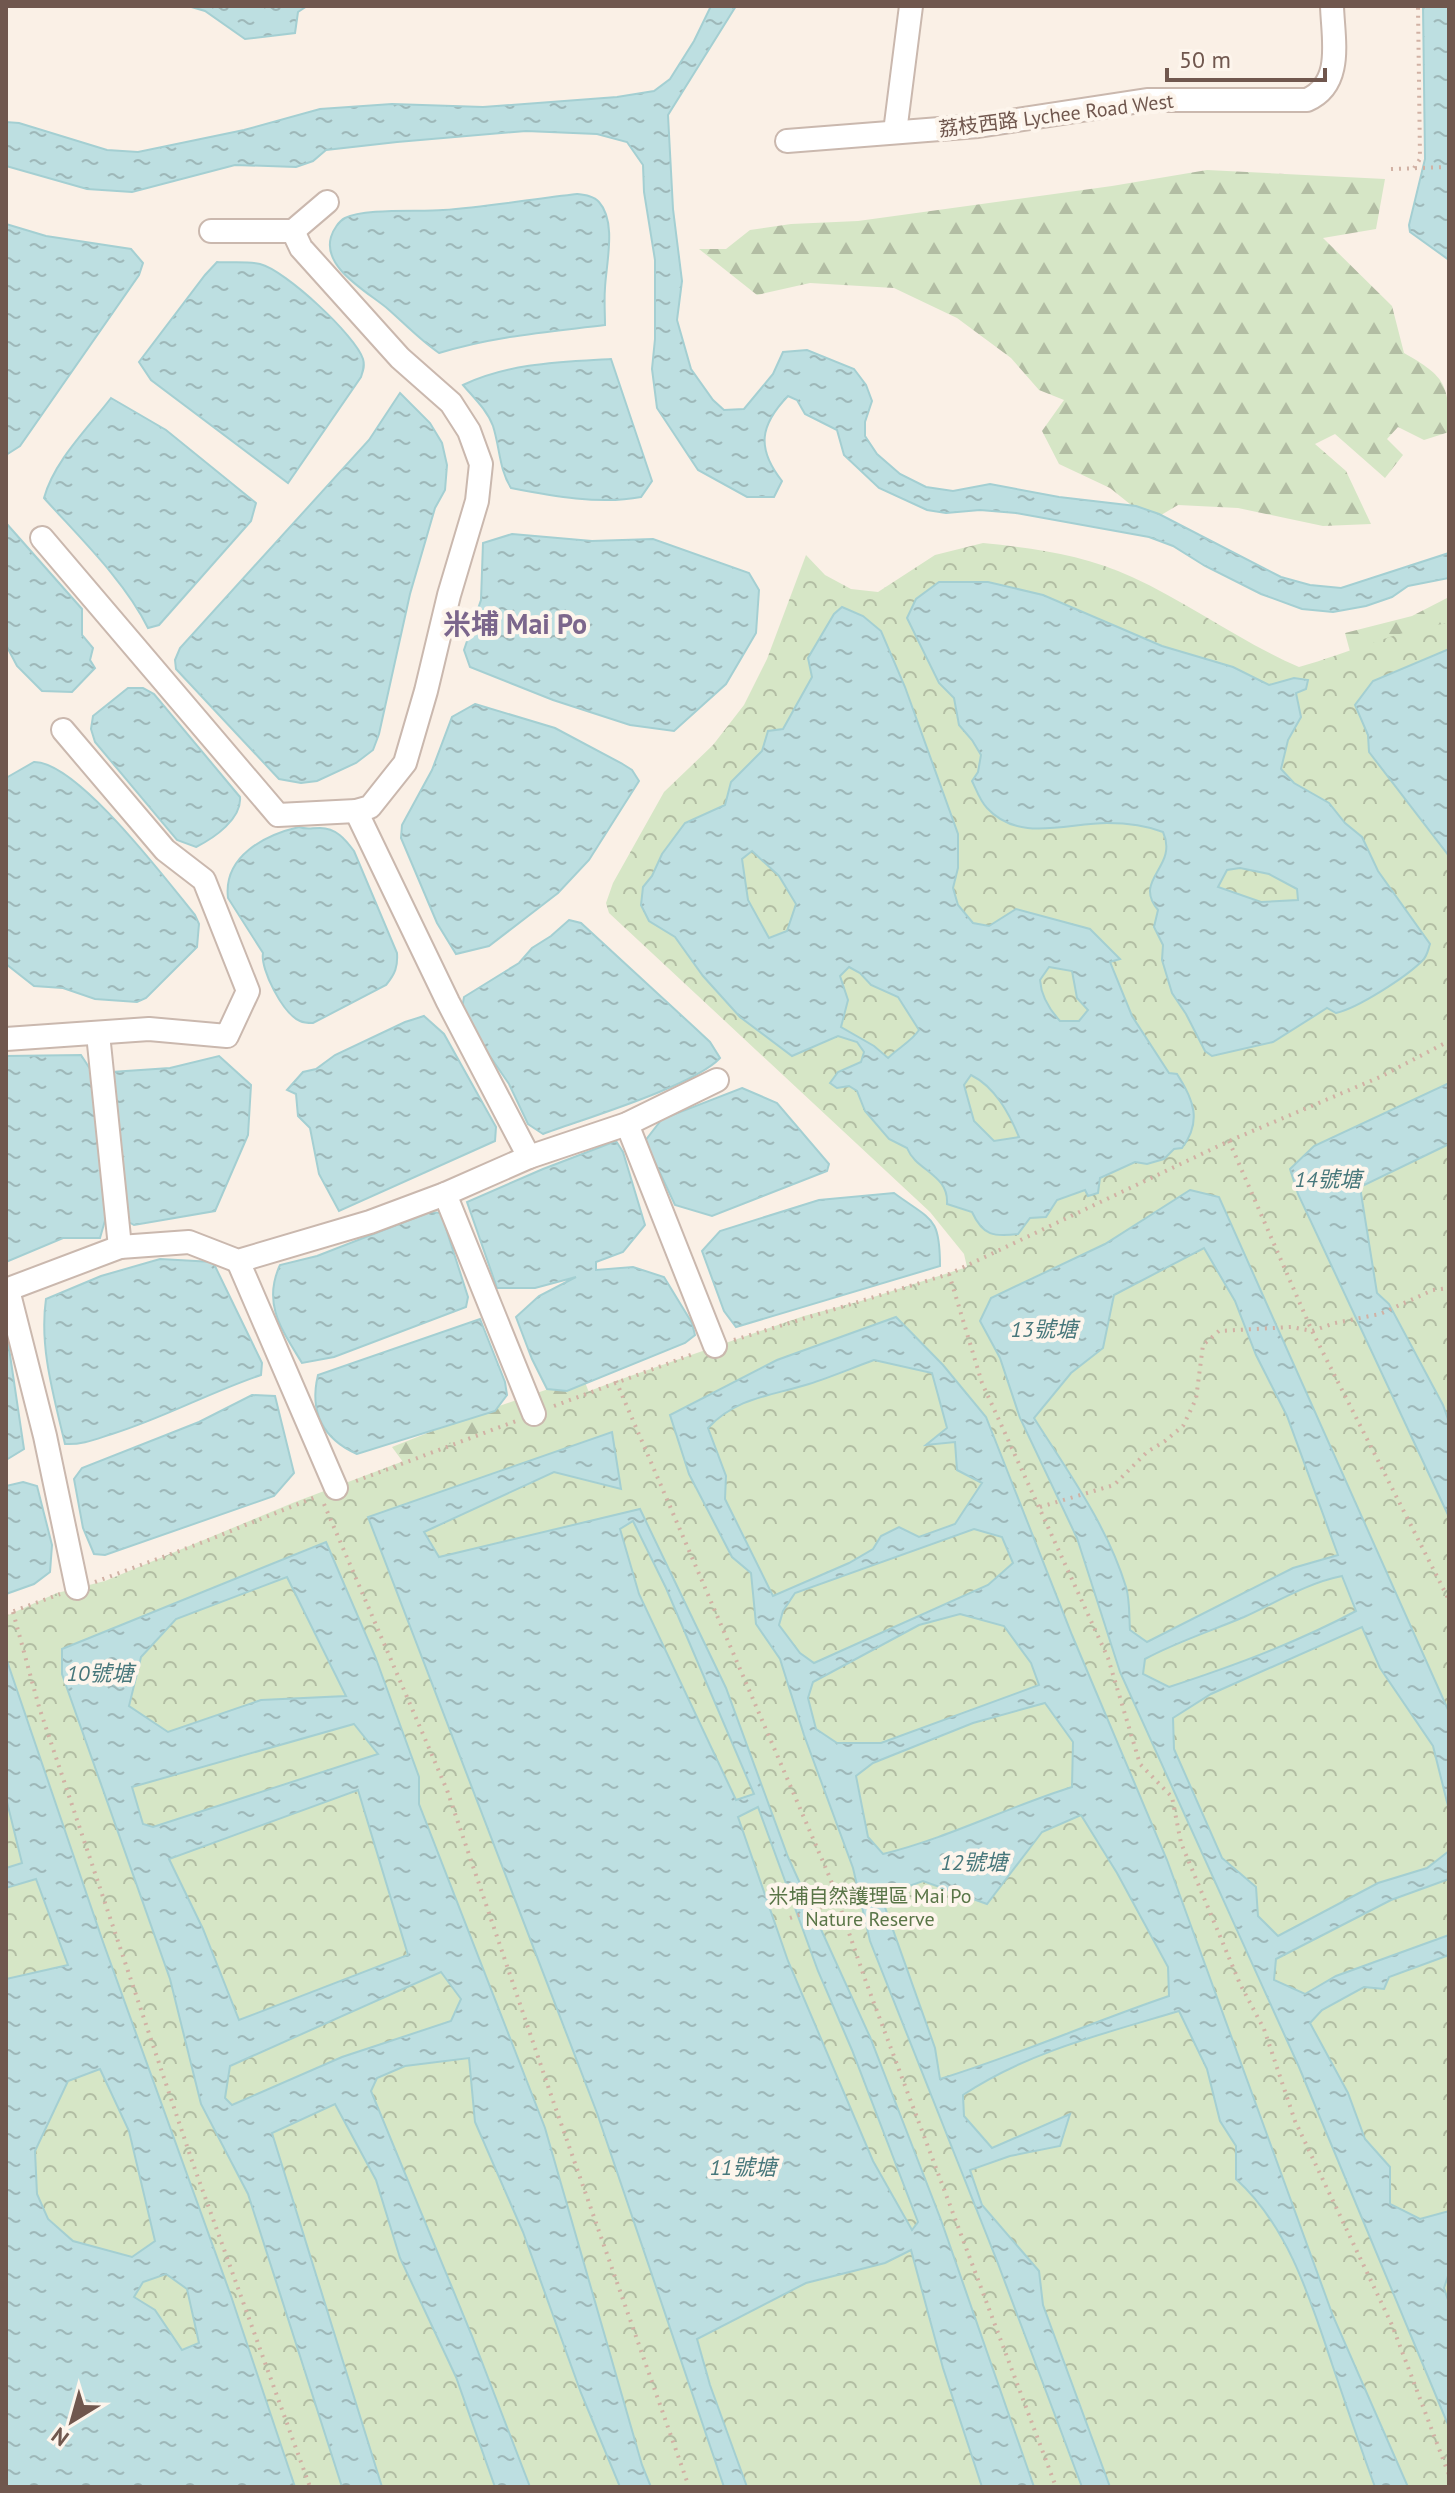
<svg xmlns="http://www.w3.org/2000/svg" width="1455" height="2493" viewBox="0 0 1455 2493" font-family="'PT Sans','Noto Sans TC',sans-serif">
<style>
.forest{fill:url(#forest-firs)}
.park{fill:url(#park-crowns)}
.water{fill:url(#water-ripples);stroke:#a4cfd2;stroke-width:2;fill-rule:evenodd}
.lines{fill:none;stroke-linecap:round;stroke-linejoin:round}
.minor-casing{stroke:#cab8ae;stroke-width:26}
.path{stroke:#d1b1a4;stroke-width:4;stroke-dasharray:2 6;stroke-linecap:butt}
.minor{stroke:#fff;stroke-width:22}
.labels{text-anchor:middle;stroke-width:8;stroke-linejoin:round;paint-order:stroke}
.street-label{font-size:20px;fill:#70574e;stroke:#fdf5ec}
.park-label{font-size:20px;fill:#597547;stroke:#fdf5ec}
.water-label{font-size:22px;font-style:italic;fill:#47777b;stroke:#fdf5ec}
.district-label{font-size:28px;font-weight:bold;fill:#7b668c;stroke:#fdf5ec}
</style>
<defs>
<pattern id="forest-firs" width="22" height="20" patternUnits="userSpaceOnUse" patternTransform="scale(2)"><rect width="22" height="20" fill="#d6e6c6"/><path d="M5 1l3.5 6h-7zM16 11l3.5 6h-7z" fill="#b2bda3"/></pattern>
<pattern id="park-crowns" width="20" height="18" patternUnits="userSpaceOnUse" patternTransform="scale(2)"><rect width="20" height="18" fill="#d6e6c6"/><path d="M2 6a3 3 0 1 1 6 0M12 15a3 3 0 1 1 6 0" fill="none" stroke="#b2bda3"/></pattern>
<pattern id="water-ripples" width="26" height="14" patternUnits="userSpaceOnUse" patternTransform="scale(2)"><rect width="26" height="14" fill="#bddfe1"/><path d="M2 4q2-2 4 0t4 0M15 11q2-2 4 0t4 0" fill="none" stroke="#9eb8b9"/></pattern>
</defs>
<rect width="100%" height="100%" fill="#faf0e6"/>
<g class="forest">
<path d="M1207,170L1385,179L1376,229L1323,238L1392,306L1404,353C1446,377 1449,384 1449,432L1424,440L1398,427L1387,439L1403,455L1385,478L1335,434L1315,444L1346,471L1371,524L1323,526L1238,508L1178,505L1151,521L1110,488L1059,464L1042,431L1064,400L1039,390L1011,358L957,318L894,288L810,283L757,295L699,249H726L750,230L791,224L858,221L1112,186Z"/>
<path d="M1449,597V667L1356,674L1345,633L1412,616Z"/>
<path d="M583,1377L600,1421L414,1477L392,1447L473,1415Z"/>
</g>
<path class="park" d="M983,543C1034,548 1085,555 1132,577C1189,603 1241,642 1299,667C1349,653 1398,630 1449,623V2487H6V1616L57,1593L105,1581L295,1502L616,1381L804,1316L861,1301L967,1267L964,1254L930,1212L609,913L606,903L613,883L664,792L713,745L744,705L767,659L806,555L825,575L851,589L878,592L935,555Z"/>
<g class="water">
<path d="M188,6H307L298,12L295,33L245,39L205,11Z"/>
<path d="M711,6H736L668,115L673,209L682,281L677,320L691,369L713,400L724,410L744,409L773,374L783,352L807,350L854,369L866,385L872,401L865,422V436L877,454L900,474L926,487L953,491L990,484L1059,497L1136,506L1159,514L1281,577L1310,585L1341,588L1449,553V578L1408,586L1392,597L1366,606L1333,612L1302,609L1261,594L1205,566L1173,546L1149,537L1016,513L980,510L946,513L927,510L879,488L844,455L837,430L805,414L797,400L788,396C760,425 756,448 782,481L774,497H747L698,470L657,408L652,369L655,339V260L644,192L643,165L627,142L597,134L526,131L397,142L326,150L313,161L296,167L235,165L132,192L87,189L6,166V122L19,123L107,150L138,152L244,130L320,109L392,104L483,107L617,97L654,91L670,79L694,41Z"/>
<path d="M1423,6H1449V260L1410,232L1409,225L1425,159Z"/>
<path d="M577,194C585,195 594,196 599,202C617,222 606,264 605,288C604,300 605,313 605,325C548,332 494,336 439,353C420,340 405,324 388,309C368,292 322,268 331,237C333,230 339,221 345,218C364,208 420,212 443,210C487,207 532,199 577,194Z"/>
<path d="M6,224L46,236L131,249L143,263L139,275L20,446L6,455Z"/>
<path d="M217,262C231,263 247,261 260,264C285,270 356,336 363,359C365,366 363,371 361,377L288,483L151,380L139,362L205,275Z"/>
<path d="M611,359L652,481L641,497C600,505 552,496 511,488C499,469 500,448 493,426C487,410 474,398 463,385C509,363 561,362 611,359Z"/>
<path d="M400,393L430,423L442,443L447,465L445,490L435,508L410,594L379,734L373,750L356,763L317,781L301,783L279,779L176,669L175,660L180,648L369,440Z"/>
<path d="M111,398L166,430L256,503L251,521L159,625L148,628C125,581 79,537 44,498C54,461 88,428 111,398Z"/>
<path d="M6,523L82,609V635L93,648L90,660L95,668L72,692L42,691L17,666L6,645Z"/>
<path d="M512,534L592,541L653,539L749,573L759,590L756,633L726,684L674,731L630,725L553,700L470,667L464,650L481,600L483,543Z"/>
<path d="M939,582H988L1043,595L1162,646L1233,667L1269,685L1294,678L1308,680L1306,689L1296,693L1301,717L1288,740L1281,769L1294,783L1329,803L1345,823L1362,837L1378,871L1430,944C1428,950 1427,957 1422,961C1406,977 1358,1008 1336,1013L1327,1008L1273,1042L1212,1056L1205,1051L1186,1014L1172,993L1162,960L1163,945L1154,927L1158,910C1132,879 1179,867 1163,832C1145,825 1126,823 1107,823C1067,823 1019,843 987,808C980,801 976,789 972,781L978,772L981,755L972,740L959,725L954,698L939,683L907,618L916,599ZM1240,868L1269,874L1297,889L1298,900L1261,902L1218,887L1227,870Z"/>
<path d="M842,607L863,616L881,631L905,687L958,834V868L953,888L958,905L973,923L989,926L1016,909L1090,929L1120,959L1110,962L1132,1016L1169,1073L1177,1074C1194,1100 1202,1122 1182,1148L1174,1149L1164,1159L1147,1164L1135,1162L1100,1178L1098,1193L1088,1196L1085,1190L1057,1200L1046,1217L1030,1218L1018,1234C994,1237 983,1236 972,1212L947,1204C949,1174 916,1171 907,1148L889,1139L865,1111L857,1091L849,1086L837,1088L830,1083L838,1072L861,1062L864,1052L857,1042L838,1036L792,1056L740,1017L703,976L675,937L649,921L641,905L643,887L652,876L662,854L685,823L725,805L731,782L762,751L768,731L783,729L812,677L808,658L834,614ZM752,851L779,876L796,904L787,931L769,938L748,900L742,859ZM849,967L860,973L871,985L898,997L919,1030C912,1041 898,1048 888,1058L874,1046L841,1027L848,1000L840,976ZM1049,967L1072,971L1077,998L1088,1010L1079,1021H1060C1049,1009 1041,995 1040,980ZM971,1075C995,1087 1009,1113 1019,1137L994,1141L974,1121L964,1085Z"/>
<path d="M1449,649V856L1369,752L1368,735L1355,705L1373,681Z"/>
<path d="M128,688H143L154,694L240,797C242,819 214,838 196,847L177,840L95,742L91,729L93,716Z"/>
<path d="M475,704L555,728L621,763L632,770L639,781L589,860L558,893L489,946L456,954L437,923L401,838L402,825L432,770L452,717Z"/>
<path d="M34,762C77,761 167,881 195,915L199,924L197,947L146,998L137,1002L95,999L63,988L34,986L6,964V778Z"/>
<path d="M299,827C307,830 311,828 320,828C336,828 345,839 354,851L397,953C398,967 395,974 386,985L313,1023C309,1023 304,1023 300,1021C283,1014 260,969 263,953L228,898C223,856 265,835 299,827Z"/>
<path d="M569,920L581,923L694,1027L710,1042L720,1058C694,1086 583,1119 543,1134L528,1124L509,1084L461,1014L464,997L519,963L532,948L551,936Z"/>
<path d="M424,1016L444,1034L496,1127L495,1141L339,1211L319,1174L310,1128L298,1116L296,1094L287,1090L303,1072L316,1069L335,1055L405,1022Z"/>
<path d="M81,1055L94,1075L106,1217L100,1238H63L6,1262V1056Z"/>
<path d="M219,1056L251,1085L248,1135L215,1211L134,1225L125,1220L112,1072L170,1068Z"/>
<path d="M1449,1083V1144L1360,1187L1377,1293L1389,1304L1443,1405L1449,1422V1517L1298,1194L1290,1169L1314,1146Z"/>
<path d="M742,1088L777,1103L829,1164L827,1171L712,1216L675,1205L645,1141L662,1119Z"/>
<path d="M616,1141L623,1152L645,1225L623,1252L596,1262V1270L633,1267L664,1277L692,1323L695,1335L685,1343L567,1391L547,1389L532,1359L516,1317L539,1296L576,1277L535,1288H497L467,1202L543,1169Z"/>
<path d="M1190,1190L1219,1197L1449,1712V1810L1433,1746L1380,1668L1362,1627L1211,1694L1173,1718L1174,1749L1222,1858L1256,1887L1258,1916L1278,1936L1378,1883L1427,1868L1449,1851V1879L1391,1900L1276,1959L1274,1980L1305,1994L1336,1976L1449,1935V1955L1389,1977L1384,1989L1364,1987L1322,2010L1310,2023L1348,2093L1365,2139L1390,2167V2204L1420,2219L1449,2211V2273L1444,2288L1449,2303V2427L1299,2067L1120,1672L1077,1538L1020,1418L1000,1358L980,1321L991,1298L1105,1244ZM1204,1248L1235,1301L1256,1355L1287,1416L1338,1555L1293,1568L1147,1642L1130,1630C1129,1617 1130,1600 1126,1587C1107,1525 1068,1472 1034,1418L1071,1373L1103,1348L1114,1295ZM1342,1576L1356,1611C1296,1643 1233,1666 1169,1687L1143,1674L1145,1659C1176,1642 1211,1631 1244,1617C1277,1602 1307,1583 1342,1576Z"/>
<path d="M894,1193C932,1221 940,1216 940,1266L736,1327L724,1311L702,1251L720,1231L819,1200Z"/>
<path d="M430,1212L441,1213L468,1297L466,1307L334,1357L302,1363C282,1330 262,1304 280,1265L317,1256Z"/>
<path d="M160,1259L213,1262L262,1363L261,1375C210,1392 164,1418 112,1434C96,1439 82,1445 65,1444C54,1397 39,1347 46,1299L101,1276Z"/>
<path d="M896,1317L943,1365L986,1417L1072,1635L1167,1860L1333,2316L1408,2487H1375C1360,2446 1346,2405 1332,2364C1310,2298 1288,2226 1236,2179V2146L1220,2121L1207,2069L1179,2011C1106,2033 1027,2052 963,2095L964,2116L992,2148L1070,2114L1060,2146L1010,2156L970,2170L982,2205L1039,2271L1043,2305L1110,2487H1082L997,2261L870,1941L853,1868L804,1735L780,1659L756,1624L751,1573L732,1557L689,1474L670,1415L777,1360ZM874,1360L932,1373L947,1428L926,1445L955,1442L957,1470L982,1483L955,1524L919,1537L899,1527L881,1536L873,1549L849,1563L773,1596L725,1499L726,1476L708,1428C737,1397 771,1396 809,1384C831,1377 852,1368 874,1360ZM974,1529L1002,1537L1013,1563L988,1585L814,1663L800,1653L779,1625L783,1611L795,1593ZM960,1614L1004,1626L1031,1663L1039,1685L881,1743H837L816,1729L808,1698L813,1682L919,1625ZM1045,1703L1073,1742L1072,1787C1008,1807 948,1838 883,1854L868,1837L856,1776L873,1763L973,1723ZM1081,1815L1117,1873L1168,1967L1169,1996C1092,2022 1018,2055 940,2079L935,2048L881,1896L923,1881L987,1904L1042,1832Z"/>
<path d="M480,1319L505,1382L507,1395L495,1411L357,1454C323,1439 309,1412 318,1375Z"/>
<path d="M6,1328L24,1449L6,1460Z"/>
<path d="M252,1395L275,1396L294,1473L274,1496L105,1555L94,1554L83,1528L74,1479L82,1468L199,1422Z"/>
<path d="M612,1432L621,1489L554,1472L424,1532L439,1557L640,1509L726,1688L788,1857L870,2037L941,2220L1034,2487H982L943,2368L911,2250L885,2263L806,2283L697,2339L710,2385L747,2487H724L597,2113L368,1517ZM633,1521L666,1588L754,1794L736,1800L639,1594L620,1529ZM758,1807L818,1971L852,2050L918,2222L912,2230L873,2161L788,1961L738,1817Z"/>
<path d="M23,1482L37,1486L52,1545L50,1572L34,1584L6,1594V1486Z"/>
<path d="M326,1542L375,1656L419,1777V1804L545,2128L642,2465L651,2487H620L581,2393L523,2232L475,2122L469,2058L405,2066L377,2078L371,2091L472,2336L530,2487H495L456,2377L400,2258L376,2180L335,2104L272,2133L382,2487H342L248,2194L201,2104L170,1979L62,1674V1649ZM287,1577L346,1696L261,1700L168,1732L129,1706L141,1657L176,1619ZM354,1724L378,1754L153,1827L143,1824L132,1787ZM358,1790L408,1955L239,2020L203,1929L169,1859ZM441,1972L461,1999L451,2021L342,2057L232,2105L225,2098L230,2066Z"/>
<path d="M6,1658L103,1942L231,2296L295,2487H6V1979L68,1965L36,1879L6,1888V1868L22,1863L6,1798ZM100,2069L129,2131L155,2241L132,2257L73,2241L48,2219L37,2194L35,2151L68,2081ZM166,2274L187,2289L199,2343L182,2350L155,2310L134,2297L143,2282Z"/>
</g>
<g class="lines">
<g class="minor-casing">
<g id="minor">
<path d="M895,132L911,6"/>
<path d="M787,141L978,126L1147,100H1307C1344,84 1333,39 1332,6"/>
<path d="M211,231H293L327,202"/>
<path d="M42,538L278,815L356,811L370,807L405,763L426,691L449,595L477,501L481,464L469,431L451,403L400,358L301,248L293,231"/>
<path d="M356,811L448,1002L529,1157"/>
<path d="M98,1034L120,1247"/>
<path d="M6,1039L149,1029L227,1036L248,991L204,880L165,850L63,730"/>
<path d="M627,1124L715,1346"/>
<path d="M445,1194L534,1414"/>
<path d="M238,1261L336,1488"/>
<path d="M6,1290L120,1247L189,1242L238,1261L370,1222L445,1194L529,1157L627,1124L717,1080"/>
<path d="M8,1290L45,1436L77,1588"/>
</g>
</g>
<g class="path">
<path d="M1414,168L1420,159L1418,6"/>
<path d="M1391,169L1449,167"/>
<path d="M1229,1141L1312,1331L1449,1600"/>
<path d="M949,1274L982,1383L1108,1658L1140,1764L1172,1797L1181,1843L1240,1984L1264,2029L1295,2121L1392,2325L1449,2475"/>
<path d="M734,1340L949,1274L1229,1141L1380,1077L1449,1041"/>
<path d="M616,1381L830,1878L866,1982L1056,2487"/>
<path d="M554,1406L696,1353"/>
<path d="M356,1481L516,1421"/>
<path d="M324,1504L447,1790L551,2095L689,2487"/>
<path d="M1040,1507L1114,1485L1147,1452L1165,1441L1183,1426L1196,1399L1203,1345L1219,1331L1291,1327L1312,1331L1335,1323L1380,1314L1433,1290L1449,1288"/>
<path d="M95,1582L206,1541L318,1496"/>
<path d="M13,1612L39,1707L192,2161L310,2487"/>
<path d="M6,1614L60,1594"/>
<path d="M790,1918L837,1902"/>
</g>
<use href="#minor" class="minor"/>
</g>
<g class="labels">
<g class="street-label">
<text transform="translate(1056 115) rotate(-7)" y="7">荔枝西路 Lychee Road West</text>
</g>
<g class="park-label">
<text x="870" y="1903">米埔自然護理區 Mai Po<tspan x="870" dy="23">Nature Reserve</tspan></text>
</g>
<g class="water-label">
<text x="1328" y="1187">14號塘</text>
<text x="1044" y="1337">13號塘</text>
<text x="100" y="1681">10號塘</text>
<text x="974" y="1870">12號塘</text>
<text x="743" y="2175">11號塘</text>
</g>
<g class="district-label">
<text x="515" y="634">米埔 Mai Po</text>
</g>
</g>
<rect width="1455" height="2493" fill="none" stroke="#70574e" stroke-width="16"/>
<g transform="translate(72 2421) rotate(217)" stroke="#fdf5ec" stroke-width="6" paint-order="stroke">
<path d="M0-6L14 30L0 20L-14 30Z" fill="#70574e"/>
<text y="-12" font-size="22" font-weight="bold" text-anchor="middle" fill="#70574e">N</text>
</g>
<path d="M1167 68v12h158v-12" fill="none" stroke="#70574e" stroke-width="4"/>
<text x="1179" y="68" font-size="24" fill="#70574e" stroke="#fdf5ec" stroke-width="6" paint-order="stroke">50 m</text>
</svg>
